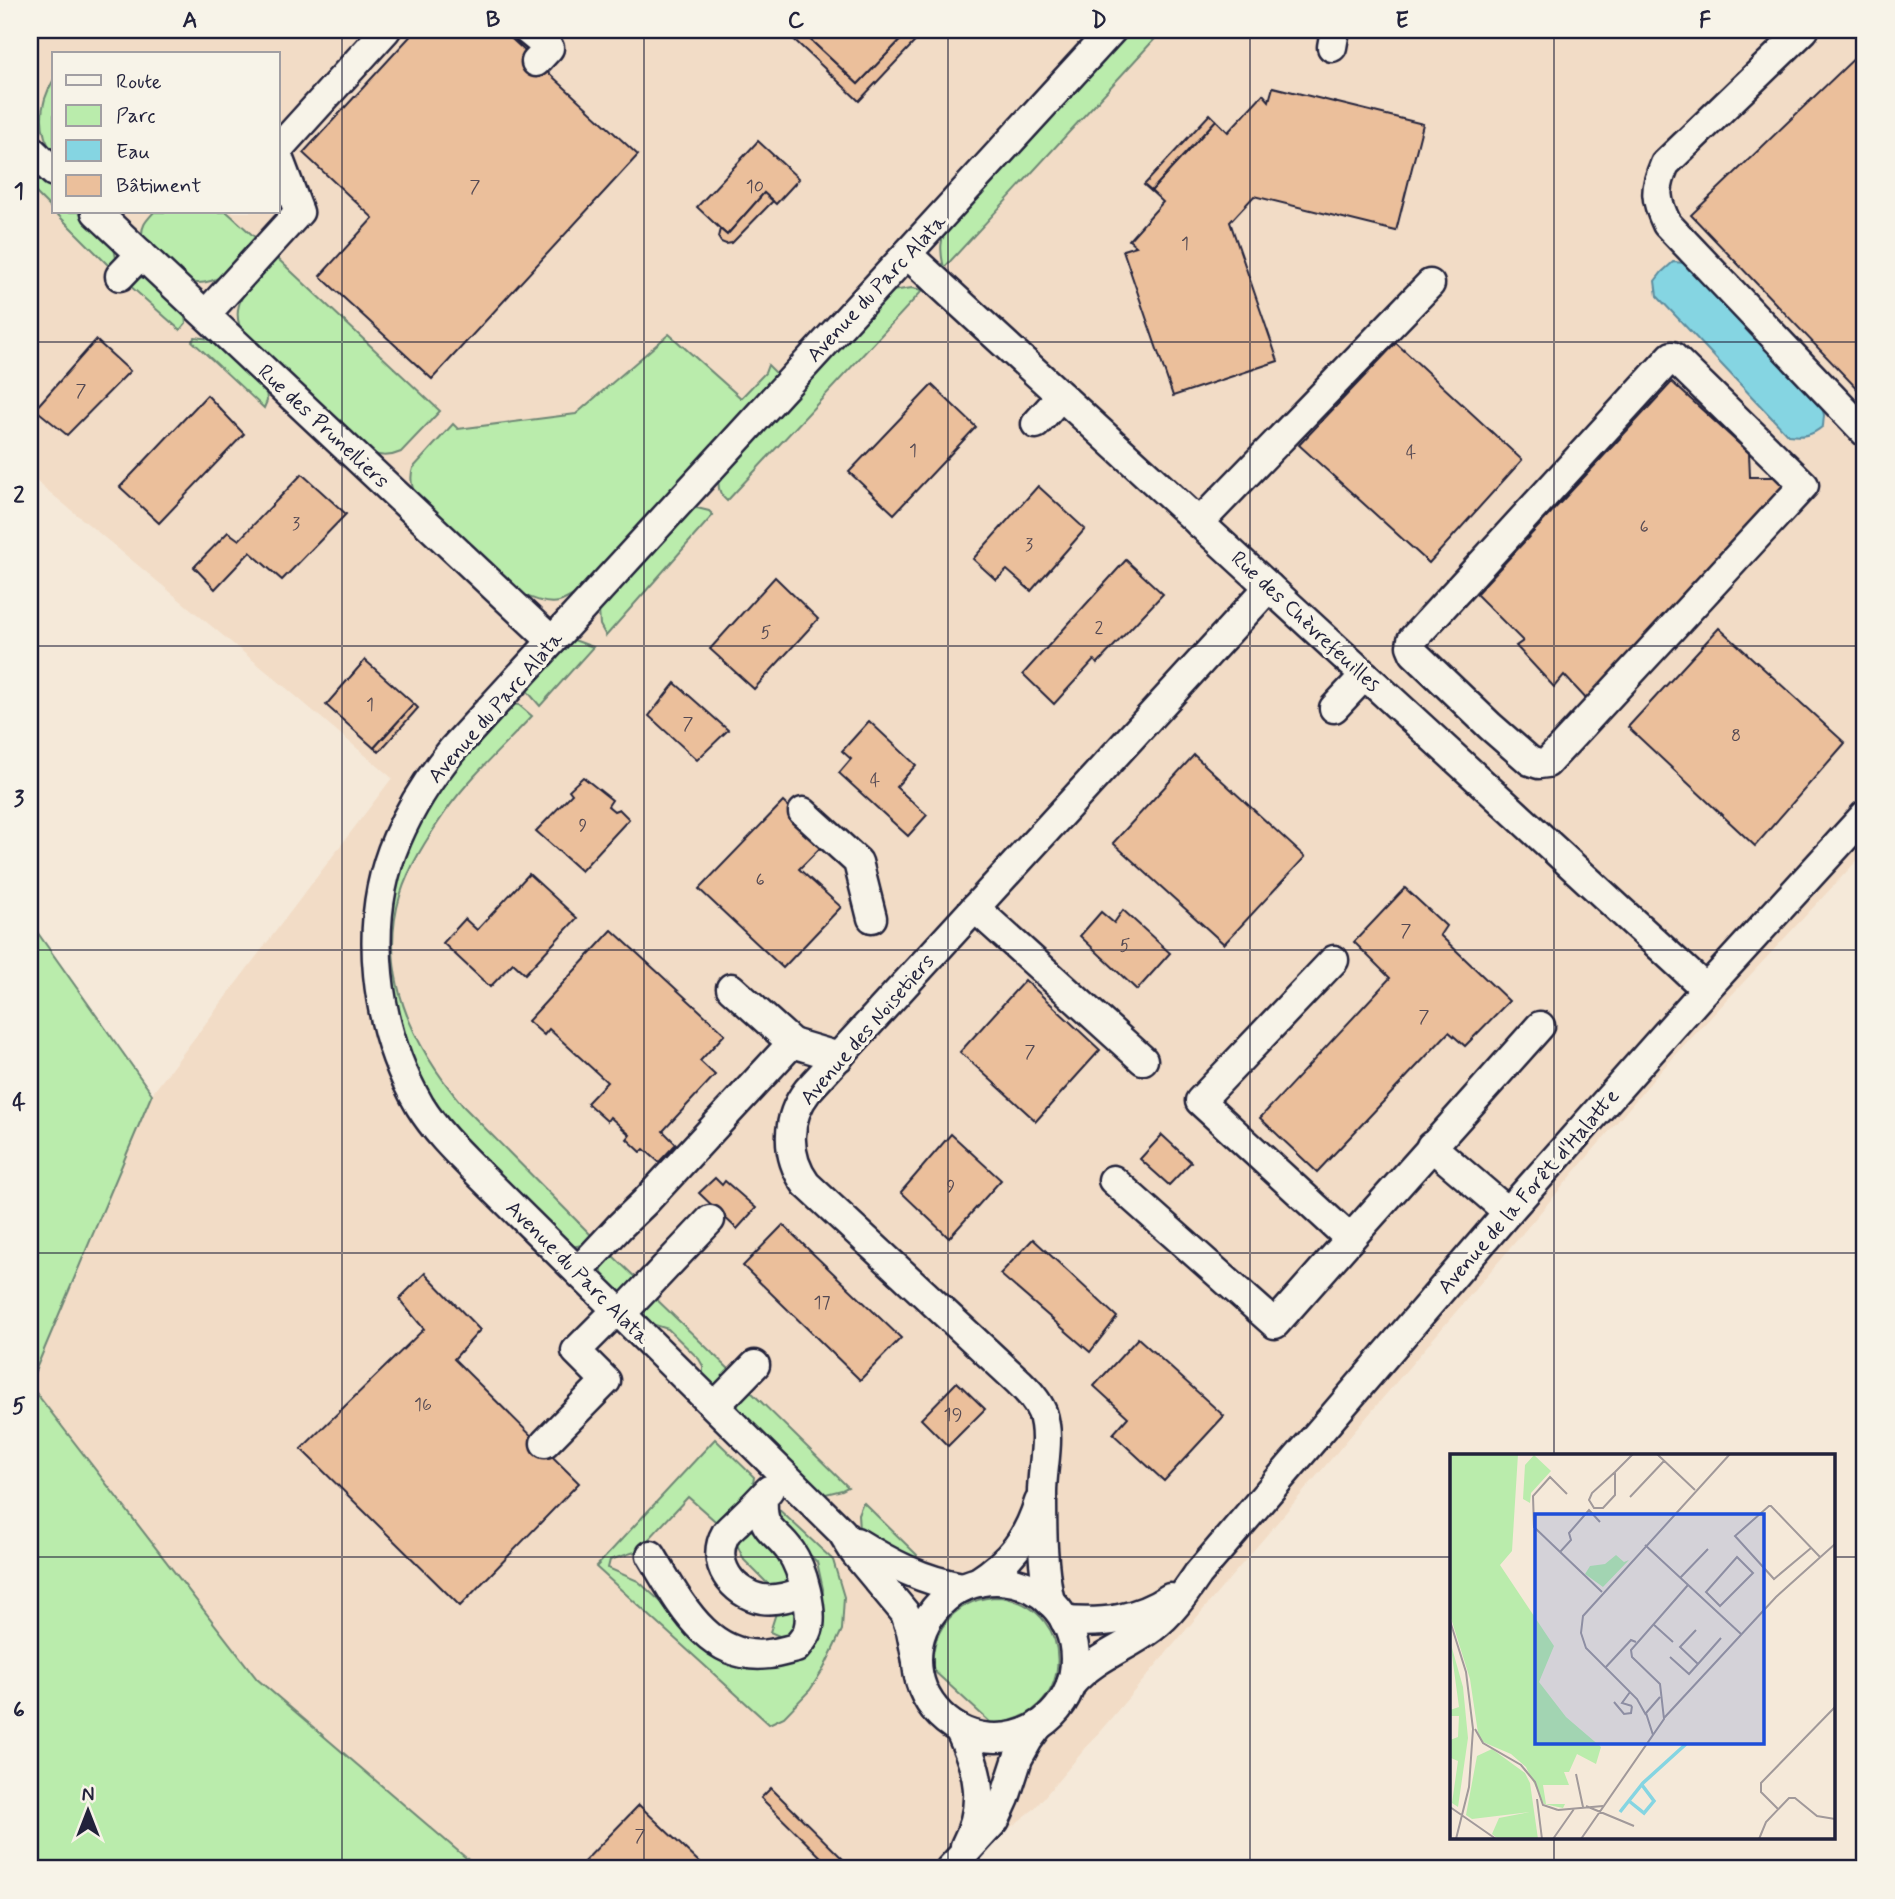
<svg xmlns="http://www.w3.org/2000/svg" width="1895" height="1899" viewBox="0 0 1895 1899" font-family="Mynerve,sans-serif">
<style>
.built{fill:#f2dcc6;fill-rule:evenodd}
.green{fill:#baecac;stroke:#6e8774;stroke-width:2}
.water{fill:#85d5e2;stroke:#5d8d9f;stroke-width:2}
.building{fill:#ebbf9b;stroke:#22223b;stroke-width:2}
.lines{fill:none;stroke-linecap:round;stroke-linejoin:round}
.minor-casing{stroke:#22223b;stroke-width:33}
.minor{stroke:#f7f3e8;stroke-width:28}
.grid{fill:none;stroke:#22223b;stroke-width:2;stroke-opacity:0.55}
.labels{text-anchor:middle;stroke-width:7;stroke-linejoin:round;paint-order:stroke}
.number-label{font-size:18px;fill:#544953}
.street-label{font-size:21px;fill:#22223b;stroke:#f7f3e8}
.inset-river{fill:none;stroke:#85d5e2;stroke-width:3.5}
.inset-road{fill:none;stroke:#a1999a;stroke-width:2}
.view{fill:#1d4ed8;fill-opacity:0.15;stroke:#1d4ed8;stroke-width:3.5}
.inset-edge{fill:none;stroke:#22223b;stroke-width:3.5}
.neatline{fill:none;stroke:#22223b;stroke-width:2.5}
.grid-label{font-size:23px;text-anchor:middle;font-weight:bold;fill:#22223b}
</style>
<rect width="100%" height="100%" fill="#f5e9d9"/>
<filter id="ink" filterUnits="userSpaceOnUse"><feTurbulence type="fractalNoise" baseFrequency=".0143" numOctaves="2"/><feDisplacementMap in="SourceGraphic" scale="14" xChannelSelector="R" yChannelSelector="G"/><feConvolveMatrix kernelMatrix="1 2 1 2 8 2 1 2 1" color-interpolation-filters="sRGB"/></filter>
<g filter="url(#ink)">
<path class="built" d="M30,30H1865V852L1657,1075L1034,1809L983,1849L965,1869H479L257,1679L30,1385L152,1094L392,778L278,681L30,476ZM54,54H278V212H54Z"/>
<g class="green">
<path d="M1127,30H1163L944,268C940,251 939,238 950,224Z"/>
<path d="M54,79V155C37,130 39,104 54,79Z"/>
<path d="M30,165L54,188V211L30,187Z"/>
<path d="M55,212H79L113,243L116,258L111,268Z"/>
<path d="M154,212H227L258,240C237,261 222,289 188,282L142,237C141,225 147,220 154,212Z"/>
<path d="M277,258L440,411L401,452C390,457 380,457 369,452L243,334C225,300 256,281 277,258Z"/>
<path d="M139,277L146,278L184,311L186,323L180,330L129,285L134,279Z"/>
<path d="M912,288L923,290L727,501C720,495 717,488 719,478L883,296L892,291Z"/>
<path d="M669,334L741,398L765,373L768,365L779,376L580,591C573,595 566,600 559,602C547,605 529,598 519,592L415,494C411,485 410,477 413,468L453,424L458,429L576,414Z"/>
<path d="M195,337L217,340L266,387L267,401L264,408L192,341Z"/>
<path d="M697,508L709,511L713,515L606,636L600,625L599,610L690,509Z"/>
<path d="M574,640L593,647L540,706L528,692L526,685L568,641Z"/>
<path d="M512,704L519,705L532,716C504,746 469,778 446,811C428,837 409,866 400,896C377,975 415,1049 464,1107L592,1236C584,1243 579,1249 568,1245L472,1151L443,1117L421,1080L411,1058L392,992L389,941L392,910L401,868L416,825L448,773Z"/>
<path d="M30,922L152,1094L30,1383Z"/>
<path d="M612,1255L640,1282L623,1294C610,1291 600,1280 602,1267Z"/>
<path d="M651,1294L733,1373L720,1384L709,1385L703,1380V1366L699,1359L668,1329L645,1322L640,1309Z"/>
<path d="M30,1385L257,1679L479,1869H30Z"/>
<path d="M746,1387L848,1487L842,1490L822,1495L739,1413L737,1399Z"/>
<path d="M715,1439L754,1477L752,1491L722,1527L688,1497L638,1551L610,1560L608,1568L638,1581L682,1621L741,1662L822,1618L823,1589L817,1562L776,1519L773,1504L833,1560L844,1597L842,1630L824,1668L810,1690L784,1717L769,1724L596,1567Z"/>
<path d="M863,1502L917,1555L913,1565L859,1530L858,1514Z"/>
<path d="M750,1530C772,1537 782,1562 794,1580L772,1588L744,1560L733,1536L740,1531Z"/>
<path d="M1000,1597C1082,1609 1074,1723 991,1723L933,1670C929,1628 959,1597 1000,1597Z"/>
<path d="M798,1608L803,1622L788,1637L779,1636L770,1632L777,1610Z"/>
</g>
<path class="water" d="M1673,262L1685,263L1821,403L1824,415L1823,426C1812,436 1802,437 1788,435L1657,296L1655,281L1662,272Z"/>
<g class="building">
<path d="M416,30H502L638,155L432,379L320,276L373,218L303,153Z"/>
<path d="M784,30H800L858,84L910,30H926L859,101Z"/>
<path d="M800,30H910L858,84Z"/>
<path d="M1865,48V397L1691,215Z"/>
<path d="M1273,87L1423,124L1396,231L1254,196L1230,222L1278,361L1173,396L1123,250L1136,246L1129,240L1163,202L1151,191L1216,120L1228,132L1263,94L1269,101Z"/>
<path d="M1210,114L1216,120L1151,191L1144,185Z"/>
<path d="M758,141L799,179L776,204L764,193L727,235L697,207Z"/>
<path d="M764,193L773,201L732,243L726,244L721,242L718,237L720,229L727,235Z"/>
<path d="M96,340L130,371L67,435L35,409Z"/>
<path d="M1396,343L1522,460L1429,563L1299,445Z"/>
<path d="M1672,382L1749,453L1750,477H1774L1784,487L1589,702L1564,675L1554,687L1516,646L1523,641L1476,594Z"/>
<path d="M932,385L976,427L894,514L849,472Z"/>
<path d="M207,395L244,434L159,523L120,487Z"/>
<path d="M302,474L346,514L282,580L250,552L215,589L194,567L228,532L239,540Z"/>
<path d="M1038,486L1085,529L1031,591L1007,570L996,580L973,559Z"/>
<path d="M1126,560L1163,594L1097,664L1094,660L1054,704L1023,674Z"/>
<path d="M775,577L818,619L754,689L710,649Z"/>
<path d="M1719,628L1845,743L1755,846L1628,727Z"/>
<path d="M365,660L414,704L374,748L326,705Z"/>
<path d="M675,683L728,730L697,760L649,716Z"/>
<path d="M414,704L418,708L379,752L374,748Z"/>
<path d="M869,721L916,765L896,787L927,815L908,836L839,773L851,759L842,751Z"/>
<path d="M1194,755L1305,857L1224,944L1113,843Z"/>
<path d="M583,777L612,800L608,806L614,811L619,809L629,819L581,871L536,831L572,794L569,790Z"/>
<path d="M783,802L826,842L799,869L841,907L783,968L699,889Z"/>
<path d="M529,874L577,918L525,974L513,963L490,987L443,943L465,919L477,930Z"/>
<path d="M1405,888L1446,926L1440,935L1509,1001L1465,1046L1449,1032L1317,1172L1260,1118L1390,978L1354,942Z"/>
<path d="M1123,910L1170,953L1137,990L1080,936L1101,912L1114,923Z"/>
<path d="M612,930L725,1034L700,1061L715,1075L663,1131L676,1144L659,1162L644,1149L641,1152L627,1139L630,1135L610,1117L607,1121L587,1103L607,1082L549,1029L544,1035L528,1021Z"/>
<path d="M1025,980L1100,1050L1036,1121L960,1052Z"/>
<path d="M951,1134L1001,1180L949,1238L901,1192Z"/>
<path d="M1162,1135L1191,1162L1169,1185L1140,1159Z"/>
<path d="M715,1178L722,1185L725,1181L756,1208L737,1229L699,1193Z"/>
<path d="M783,1225L901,1338L860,1380L743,1266Z"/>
<path d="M1033,1239L1117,1317L1090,1352L1000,1274Z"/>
<path d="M425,1273L480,1330L454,1359L579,1483L460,1606L301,1449L424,1329L399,1299Z"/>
<path d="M1138,1338L1224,1416L1164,1481L1113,1434L1128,1417L1094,1386Z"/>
<path d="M957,1382L985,1409L948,1446L921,1419Z"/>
<path d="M771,1788L853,1869H833L761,1798Z"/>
<path d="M639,1805L702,1865L697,1869H577Z"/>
</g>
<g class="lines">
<g class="minor-casing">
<g id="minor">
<path d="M527,30L549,48L536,62"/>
<path d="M1804,30L1665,164C1654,190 1655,199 1667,224L1865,432"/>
<path d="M1332,47L1335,30"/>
<path d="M30,149L54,172"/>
<path d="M278,149L386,30"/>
<path d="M96,212L552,641"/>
<path d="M907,254L1706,989"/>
<path d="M120,276L141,254"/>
<path d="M206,314L299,212L278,157"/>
<path d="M1672,356L1804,485L1547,763L1539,764L1530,761L1490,726L1414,653L1411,646L1412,640Z"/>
<path d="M1036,424L1061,396"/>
<path d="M1199,523L1430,284"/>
<path d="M1334,708L1365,675"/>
<path d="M803,812L858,862L872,918"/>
<path d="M975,908L1143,1060"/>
<path d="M1334,960L1200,1101L1350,1239L1540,1026"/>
<path d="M731,988L792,1043"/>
<path d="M1431,1146L1508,1212"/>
<path d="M1113,1180L1275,1324L1350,1239"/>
<path d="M578,1271L621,1225L645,1202L792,1043L839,1057"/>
<path d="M621,1314L710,1220"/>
<path d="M715,1406L755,1365"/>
<path d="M545,1443L606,1381L576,1351L617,1310"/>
<path d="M769,1490C759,1501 749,1511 738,1521C734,1525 729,1529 726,1533C709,1562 733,1594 762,1599C777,1601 791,1596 805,1591"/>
<path d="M856,1542C890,1563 922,1581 963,1587"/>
<path d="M651,1555C678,1599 707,1662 769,1654C778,1653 787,1650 796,1648C800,1643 806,1637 808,1630C814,1612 802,1568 791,1552C774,1527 761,1534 763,1497"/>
<circle cx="996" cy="1659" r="79"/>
<path d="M978,1582C1011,1560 1027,1540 1039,1502"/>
<path d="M1050,1602C1042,1567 1042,1529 1042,1493C1042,1467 1051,1438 1042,1412C1037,1400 1028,1391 1019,1382L806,1184C785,1155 786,1118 808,1090L1269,587"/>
<path d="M1065,1621C1103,1624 1137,1620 1170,1598"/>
<path d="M917,1661L911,1631L905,1613L855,1553L842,1532L479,1174C458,1153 436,1132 420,1106C375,1029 361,922 397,839C411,806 430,777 453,749L1112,30"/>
<path d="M1071,1684C1096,1656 1124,1649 1152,1628C1172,1613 1185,1593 1198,1574L1508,1212L1706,989L1865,815"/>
<path d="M959,1729C979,1770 987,1804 965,1846"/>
<path d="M950,1869L995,1820L1005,1798L1018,1758L1028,1740L1039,1725"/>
</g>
</g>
<use href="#minor" class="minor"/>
</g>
</g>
<path class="grid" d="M342,30V1869M644,30V1869M948,30V1869M1250,30V1869M1554,30V1456M30,342H1865M30,646H1865M30,950H1865M30,1253H1865M30,1557H1452M1834,1557H1865M1554,1838V1869"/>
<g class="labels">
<g class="number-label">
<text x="475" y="192">7</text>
<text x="755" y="192">10</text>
<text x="1185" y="249">1</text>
<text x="81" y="396">7</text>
<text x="913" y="456">1</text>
<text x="1411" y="458">4</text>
<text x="296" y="529">3</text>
<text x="1644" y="532">6</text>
<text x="1029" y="550">3</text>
<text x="1099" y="633">2</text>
<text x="766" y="638">5</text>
<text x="370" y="710">1</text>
<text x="688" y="729">7</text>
<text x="1736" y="741">8</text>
<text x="875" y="786">4</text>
<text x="583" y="831">9</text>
<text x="760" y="885">6</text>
<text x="1406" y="936">7</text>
<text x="1125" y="951">5</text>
<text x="1424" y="1022">7</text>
<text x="1030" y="1057">7</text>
<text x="951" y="1192">9</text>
<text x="822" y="1308">17</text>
<text x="423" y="1410">16</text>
<text x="953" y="1420">19</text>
<text x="640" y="1841">7</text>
</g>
<g class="street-label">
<text transform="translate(876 288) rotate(-47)" y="7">Avenue du Parc Alata</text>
<text transform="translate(324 426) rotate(43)" y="7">Rue des Prunelliers</text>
<text transform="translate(1306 621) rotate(43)" y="7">Rue des Chèvrefeuilles</text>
<text transform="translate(495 707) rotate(-49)" y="7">Avenue du Parc Alata</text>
<text transform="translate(867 1029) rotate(-49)" y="7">Avenue des Noisetiers</text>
<text transform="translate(1528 1191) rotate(-49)" y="7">Avenue de la Forêt d'Halatte</text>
<text transform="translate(578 1272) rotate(45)" y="7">Avenue du Parc Alata</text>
</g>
</g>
<g transform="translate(1450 1454)">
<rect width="385" height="385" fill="#f5e9d9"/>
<path d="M0,0H68L62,97L50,111L104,192L89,228L116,263L151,293L146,310L127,300L119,318H114L119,331H93L96,350H115L113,354L94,350L76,313L61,300L33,288L28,279L20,225L0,161ZM84,1L101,17L81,39L80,49L73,45L75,11ZM166,101L174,108L179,106L153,133L135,120L140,112L155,110ZM0,187L13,233L18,284L8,353L2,349L8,307L1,304L0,286L8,283L9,262H0V256L9,253ZM42,295L75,319L80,329L88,385H48L42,380L49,364L80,358L22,365L16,361L27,302Z" fill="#baecac"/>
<path class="inset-river" d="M179,347L194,359L204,347L192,331M170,358L193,329L236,290"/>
<path class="inset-road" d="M207,0L245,36M165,18V41L153,54H144L139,46L142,39L165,18L183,0M117,40L100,23L83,42L84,73L152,138M180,43L214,7M195,91L291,180M361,94L324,125L285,82L319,52H321L370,103M110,98L121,86L119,79L139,56L150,68M287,103L303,119L270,152L256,138ZM230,124L258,95M0,167L16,218L23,275L19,333L6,385M203,170L223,188M246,176L230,193L248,210L271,184M220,203L239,220L248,210M155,214L181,186L186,188M180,238L172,249L182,252M164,248L174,260L181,259L182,252M196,261L187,245L136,194L131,179L133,162L280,0M214,264L326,143L385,90M25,275L33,289L71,311L85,328L93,351L108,356M203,281L196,259L210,243M126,320L133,353M87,345L92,385M136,352L184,372M0,353L46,385M328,355L311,338V329L385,253M108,356L153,352M103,385L124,355M131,385L214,265L210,230L182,203L181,196L238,131M309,385L316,368L339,344H345L367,362L385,365"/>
<path class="view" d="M85,60H314V290H85Z"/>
<rect width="385" height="385" class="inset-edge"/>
</g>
<rect width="1895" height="1899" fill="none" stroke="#f7f3e8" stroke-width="77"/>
<rect x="52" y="52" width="228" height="161" fill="#f7f3e8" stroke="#a29fa3" stroke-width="2"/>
<rect x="66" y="75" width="35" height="10" fill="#f7f3e8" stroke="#a29fa3" stroke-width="2"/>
<text x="116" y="88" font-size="21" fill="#22223b">Route</text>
<rect x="66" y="105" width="35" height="21" fill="#baecac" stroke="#a29fa3" stroke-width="2"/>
<text x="116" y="122" font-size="21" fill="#22223b">Parc</text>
<rect x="66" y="140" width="35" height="21" fill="#85d5e2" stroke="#a29fa3" stroke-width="2"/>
<text x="116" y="158" font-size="21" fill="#22223b">Eau</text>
<rect x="66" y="175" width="35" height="21" fill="#ebbf9b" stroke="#a29fa3" stroke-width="2"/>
<text x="116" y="192" font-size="21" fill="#22223b">Bâtiment</text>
<g transform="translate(88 1811)" stroke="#f7f3e8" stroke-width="5" paint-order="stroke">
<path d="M0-5L12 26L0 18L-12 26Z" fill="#22223b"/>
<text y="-10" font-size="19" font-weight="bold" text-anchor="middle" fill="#22223b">N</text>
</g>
<rect x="38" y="38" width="1818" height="1822" class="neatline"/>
<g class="grid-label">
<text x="190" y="27">A</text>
<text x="493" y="27">B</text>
<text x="796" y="27">C</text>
<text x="1099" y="27">D</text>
<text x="1402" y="27">E</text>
<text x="1705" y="27">F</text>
<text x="19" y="198">1</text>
<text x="19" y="502">2</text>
<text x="19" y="806">3</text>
<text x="19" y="1109">4</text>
<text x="19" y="1413">5</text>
<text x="19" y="1717">6</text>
</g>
</svg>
